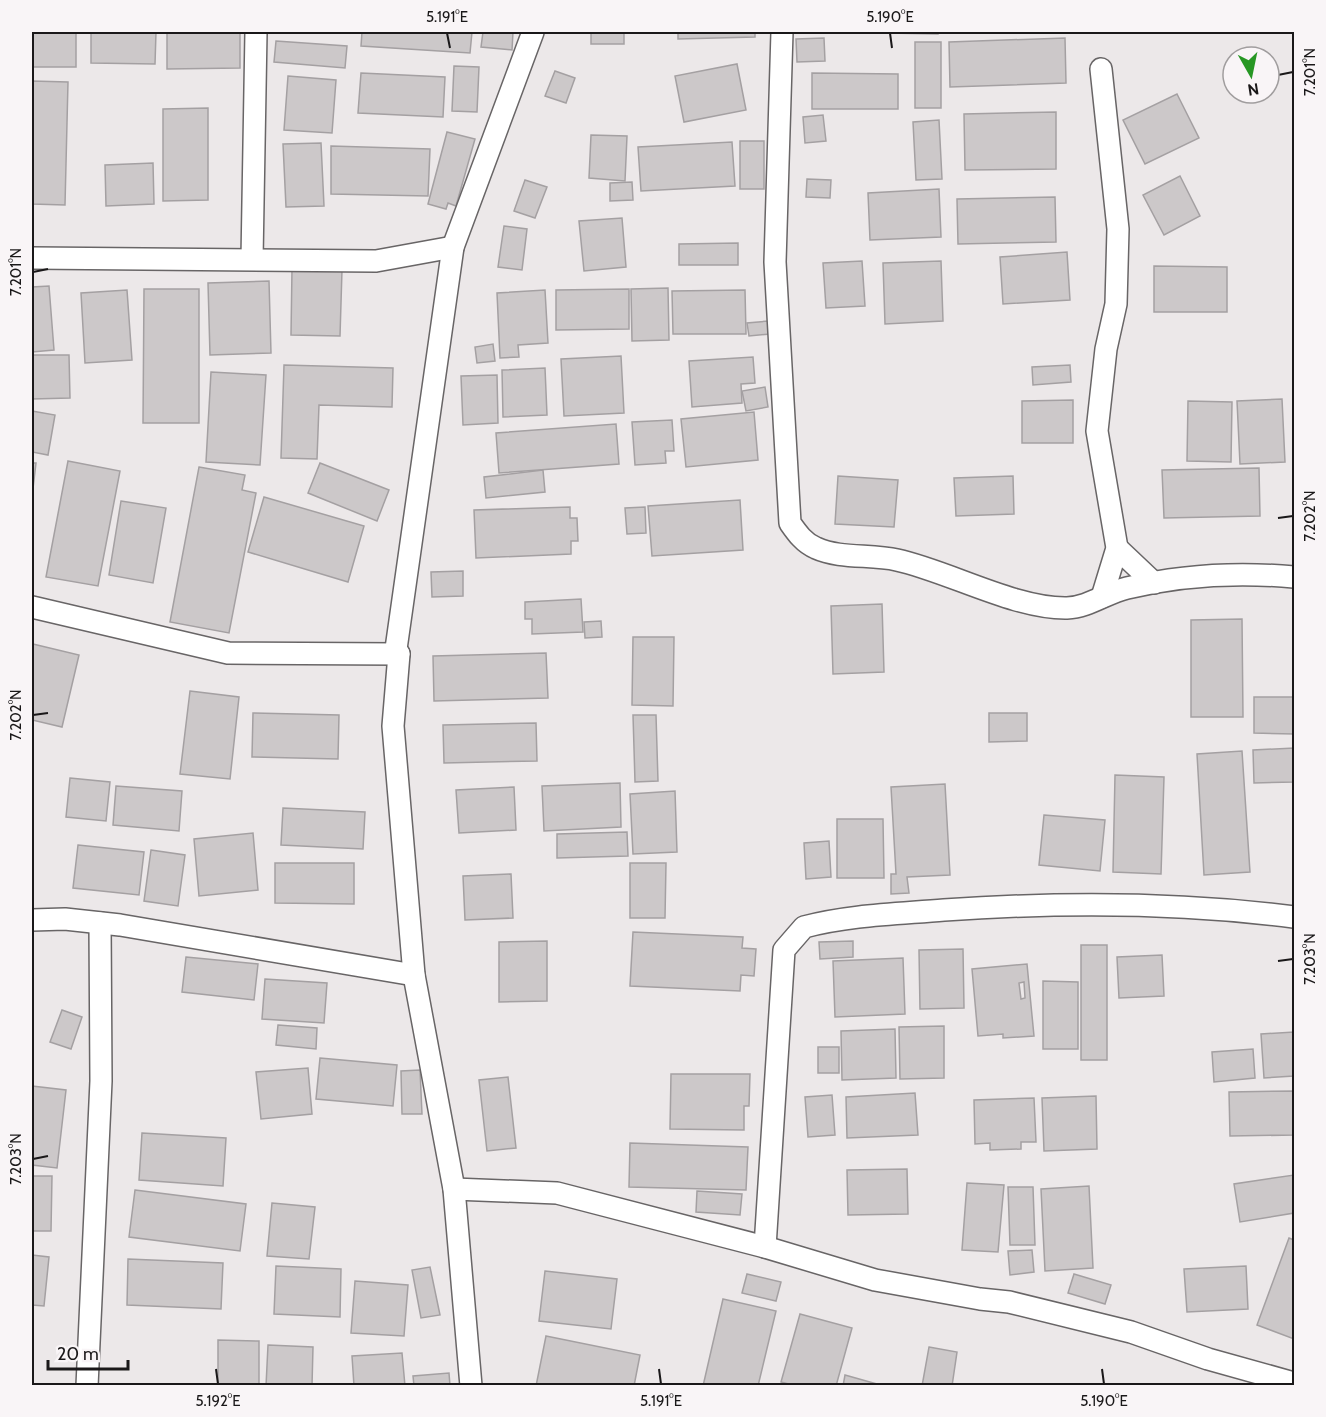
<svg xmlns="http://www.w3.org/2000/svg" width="1326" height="1417" viewBox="0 0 1326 1417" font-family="Cabin,sans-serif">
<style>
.building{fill:#ccc8c9;stroke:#a4a0a2;stroke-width:1.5;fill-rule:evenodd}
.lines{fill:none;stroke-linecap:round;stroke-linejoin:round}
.street-casing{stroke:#686566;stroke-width:24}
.street{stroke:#fff;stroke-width:21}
.ticks{fill:none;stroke:#1a1819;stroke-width:2}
.neatline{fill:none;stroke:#1a1819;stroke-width:2}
.ticks-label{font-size:15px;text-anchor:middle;fill:#1a1819}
</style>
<rect width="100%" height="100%" fill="#ece8e9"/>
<g class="building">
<rect x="32" y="32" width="44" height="35"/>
<path d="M91,32H156L155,64L91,63Z"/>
<path d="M167,32H240V68L167,69Z"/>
<path d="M362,32H472L470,53L361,46Z"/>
<path d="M483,32H513L512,50L481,47Z"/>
<rect x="591" y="32" width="33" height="12"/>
<path d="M678,32H755V37L678,39Z"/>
<path d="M886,32H938V34L886,33Z"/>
<path d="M824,38L825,61L797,62L796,39Z"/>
<path d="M1065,38L1066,83L950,87L949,42Z"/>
<path d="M276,41L347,46L345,68L274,62Z"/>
<rect x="915" y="42" width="26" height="66"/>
<path d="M737,64L746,110L684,122L675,76Z"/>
<path d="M454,66L479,67L477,112L452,111Z"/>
<path d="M555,71L575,78L566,103L545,96Z"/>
<path d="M361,73L445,77L443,117L358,113Z"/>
<path d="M812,73L898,74V109H812Z"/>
<path d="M288,76L336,80L332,133L284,130Z"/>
<path d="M32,81L68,82L65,205L32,204Z"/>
<path d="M1177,94L1199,138L1145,164L1123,120Z"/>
<path d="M208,108V200L163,201V109Z"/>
<path d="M1056,112V169L965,170L964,114Z"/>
<path d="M823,115L826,141L805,143L803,117Z"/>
<path d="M939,120L942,179L916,180L913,122Z"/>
<path d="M447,132L475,139L456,206L448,203L446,209L428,204Z"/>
<path d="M591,135L627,136L625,181L589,178Z"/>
<rect x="740" y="141" width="24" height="48"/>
<path d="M732,142L735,186L641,191L638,147Z"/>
<path d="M321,143L324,206L286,207L283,144Z"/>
<path d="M331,146L430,149L428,196L331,194Z"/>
<path d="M153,163L154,204L106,206L105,165Z"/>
<path d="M1180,176L1200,216L1164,235L1143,195Z"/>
<path d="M807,179L831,180L830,198L806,197Z"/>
<path d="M525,180L547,187L535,218L514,211Z"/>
<path d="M632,182L633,200L610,201V183Z"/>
<path d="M939,189L941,237L870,240L868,193Z"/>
<path d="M1055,197L1056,242L958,244L957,199Z"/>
<path d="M622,218L626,267L584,271L579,221Z"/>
<path d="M504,226L527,229L522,270L498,267Z"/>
<path d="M738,243V265H679V244Z"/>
<path d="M1067,252L1070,300L1003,304L1000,257Z"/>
<path d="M862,261L865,306L826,308L823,263Z"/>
<path d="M941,261L943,321L885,324L883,263Z"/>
<path d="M1154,266L1227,267V312H1154Z"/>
<path d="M292,269L342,270L340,336L291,335Z"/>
<path d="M269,281L271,353L210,355L208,283Z"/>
<path d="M49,286L54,350L32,352V287Z"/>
<path d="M668,288L669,340L632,341L631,289Z"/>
<path d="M144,289H199V423H143Z"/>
<path d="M629,289V329L556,330V290Z"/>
<path d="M127,290L132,360L85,363L81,293Z"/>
<path d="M545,290L548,343L518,345L519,357L500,358L497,293Z"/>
<path d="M745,290L746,334H673L672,291Z"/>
<path d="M768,321L770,334L749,336L747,323Z"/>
<path d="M493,344L495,361L477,363L475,347Z"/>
<path d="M32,355H69L70,398L32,399Z"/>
<path d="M621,356L624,413L564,416L561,359Z"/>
<path d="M753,357L755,383L741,384L742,403L692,407L689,361Z"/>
<path d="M284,365L393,368L392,407L319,405L317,459L281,458Z"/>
<path d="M1070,365L1071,382L1033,385L1032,367Z"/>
<path d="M545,368L547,415L503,417L502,370Z"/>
<path d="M211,372L266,375L260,465L206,462Z"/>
<path d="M497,375L498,423L463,425L461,376Z"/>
<path d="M765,387L768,407L746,411L742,391Z"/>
<path d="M1282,399L1285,462L1240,464L1237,401Z"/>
<path d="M1073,400V443H1022V401Z"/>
<path d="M1188,401L1232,402L1231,462L1187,461Z"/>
<path d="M32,411L55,415L48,455L32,452Z"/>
<path d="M754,412L758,460L686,467L681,419Z"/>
<path d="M672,420L674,451H665L666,463L635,465L632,422Z"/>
<path d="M616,424L619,464L499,473L496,433Z"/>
<path d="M68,461L120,471L98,586L46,577Z"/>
<path d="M32,463H36L32,497Z"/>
<path d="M320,463L389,490L377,521L308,493Z"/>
<path d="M199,467L245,475L242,490L256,493L229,633L170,622Z"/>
<path d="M1259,468L1260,516L1164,518L1162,470Z"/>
<path d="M543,470L545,492L486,498L484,477Z"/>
<path d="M838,476L898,480L894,527L835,524Z"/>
<path d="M1013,476L1014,514L956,516L954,478Z"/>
<path d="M264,497L364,526L348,582L248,552Z"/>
<path d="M740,500L743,550L652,556L648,506Z"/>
<path d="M121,501L166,508L153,583L109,575Z"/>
<path d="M570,507V518H577L578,541H571V554L476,558L474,510Z"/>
<path d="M645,507L646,533L627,534L625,508Z"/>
<path d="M463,571V596L432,597L431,572Z"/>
<path d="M581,599L583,632L532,634V619H525V602Z"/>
<path d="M882,604L884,672L833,674L831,606Z"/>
<path d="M1242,619L1243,717H1191V620Z"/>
<path d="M601,621L602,637L585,638L584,622Z"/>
<path d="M633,637H674L673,706L632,705Z"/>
<path d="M33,644L79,655L62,727L32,720Z"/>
<path d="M546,653L548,698L434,701L433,656Z"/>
<path d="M190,691L239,697L230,779L180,774Z"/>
<path d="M1254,697H1294V734L1254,733Z"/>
<path d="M253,713L339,715L338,759L252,757Z"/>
<path d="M989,713H1027V741L989,742Z"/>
<path d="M633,715H656L658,781L635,782Z"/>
<path d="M536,723L537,761L444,763L443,725Z"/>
<path d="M1294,748V782L1254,783L1253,750Z"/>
<path d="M1242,751L1250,872L1204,875L1197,754Z"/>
<path d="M1115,775L1164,777L1161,874L1113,872Z"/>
<path d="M70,778L110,782L106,821L66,817Z"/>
<path d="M620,783L621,827L544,831L542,786Z"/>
<path d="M945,784L950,875L907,877L909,893L891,894V874H896L891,787Z"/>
<path d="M116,786L182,791L179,831L113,825Z"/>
<path d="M514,787L516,830L459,833L456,790Z"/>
<path d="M675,791L677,852L633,854L630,794Z"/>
<path d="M283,808L365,812L363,849L281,845Z"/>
<path d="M1044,815L1105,820L1100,871L1039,865Z"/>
<path d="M837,819H883L884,878H837Z"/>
<path d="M627,832L628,856L557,858V834Z"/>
<path d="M253,833L258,890L199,896L194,839Z"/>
<path d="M829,841L831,877L806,879L804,843Z"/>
<path d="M78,845L144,852L139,895L73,888Z"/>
<path d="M151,850L185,855L178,906L144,901Z"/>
<path d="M275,863H354V904L275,903Z"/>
<path d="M630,863H666L665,918H630Z"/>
<path d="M511,874L513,918L465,920L463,876Z"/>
<path d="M633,932L743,937L742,948L756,949L754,976L741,975L740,991L630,986Z"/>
<path d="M547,941V1001L499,1002V942Z"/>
<path d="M853,941V957L820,959L819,942Z"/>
<rect x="1081" y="945" width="26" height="115"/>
<path d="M963,949L964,1008L920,1009L919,950Z"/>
<path d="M1162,955L1164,996L1119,998L1117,957Z"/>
<path d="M186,957L258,964L254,1000L182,992Z"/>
<path d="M903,958L905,1014L835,1017L833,961Z"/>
<path d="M1027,964L1034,1036L1003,1038V1034L978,1036L972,969ZM1024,982L1025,998L1021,999L1019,983Z"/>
<path d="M265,979L327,983L324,1023L262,1019Z"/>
<path d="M1043,981L1078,982V1049H1043Z"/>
<path d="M62,1010L82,1017L71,1049L50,1042Z"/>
<path d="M278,1025L317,1028L316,1049L276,1045Z"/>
<path d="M944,1026V1078L900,1079L899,1027Z"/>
<path d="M895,1029L896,1078L842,1080L841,1031Z"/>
<path d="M1294,1032V1076L1264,1078L1261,1034Z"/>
<rect x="818" y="1047" width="21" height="26"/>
<path d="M1253,1049L1255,1078L1214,1082L1212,1052Z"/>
<path d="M320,1058L397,1065L393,1106L316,1099Z"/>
<path d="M308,1068L312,1114L261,1119L256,1072Z"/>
<path d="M420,1070L422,1114H402L401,1071Z"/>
<path d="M671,1074H750L749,1106H744V1130L670,1129Z"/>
<path d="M508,1077L516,1148L487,1151L479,1080Z"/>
<path d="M32,1086L66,1090L57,1168L32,1165Z"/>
<path d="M1294,1091V1135L1230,1136L1229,1092Z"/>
<path d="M915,1093L918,1135L847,1138L846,1097Z"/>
<path d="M832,1095L835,1135L808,1137L805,1097Z"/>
<path d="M1096,1096L1097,1149L1044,1151L1042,1098Z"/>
<path d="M1034,1098L1036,1142H1021V1149L990,1150V1143L975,1144L974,1100Z"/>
<path d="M142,1133L226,1138L223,1186L139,1180Z"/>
<path d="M630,1143L748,1147L746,1190L629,1187Z"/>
<path d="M907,1169L908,1214L848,1215L847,1170Z"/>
<path d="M1294,1175V1213L1240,1222L1234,1184Z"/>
<path d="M32,1176H52L51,1231H32Z"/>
<path d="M967,1183L1004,1185L998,1252L962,1250Z"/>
<path d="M1089,1186L1093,1268L1045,1271L1041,1189Z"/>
<path d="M1008,1187H1033L1035,1245H1010Z"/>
<path d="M135,1190L246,1204L240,1251L129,1237Z"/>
<path d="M697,1191L742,1194L740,1215L696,1212Z"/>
<path d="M272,1203L315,1207L309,1259L267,1256Z"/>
<path d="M1289,1238L1294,1240V1339L1257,1325Z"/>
<path d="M1032,1250L1034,1272L1010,1275L1008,1251Z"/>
<path d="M32,1255L49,1257L44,1306L32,1305Z"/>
<path d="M128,1259L223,1263L221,1309L127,1305Z"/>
<path d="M276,1266L341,1269L340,1317L274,1314Z"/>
<path d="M1246,1266L1248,1309L1187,1312L1184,1269Z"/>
<path d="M430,1267L440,1315L421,1318L412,1270Z"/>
<path d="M545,1271L617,1279L611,1329L539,1321Z"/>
<path d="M747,1274L781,1282L776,1301L742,1293Z"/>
<path d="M1074,1274L1111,1285L1105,1304L1068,1293Z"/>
<path d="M355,1281L408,1285L404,1336L351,1333Z"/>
<path d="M723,1299L776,1311L758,1386H703Z"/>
<path d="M800,1314L852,1328L836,1386H796L781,1382Z"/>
<path d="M546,1336L640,1355L634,1386H536Z"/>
<path d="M218,1340L259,1341V1386H218Z"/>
<path d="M268,1345L313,1347L312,1386H266Z"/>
<path d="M929,1347L957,1352L952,1386H922Z"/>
<path d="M402,1353L405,1386H354L352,1356Z"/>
<path d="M449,1373L450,1386H414L413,1376Z"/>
<path d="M845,1375L884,1386H843Z"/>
</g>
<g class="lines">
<g class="street-casing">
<g id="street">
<path d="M782,32L775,262L790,523C797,533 804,543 816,548C840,559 871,554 897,560C948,571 1015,609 1067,608C1089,607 1106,593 1127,588C1181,575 1239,572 1294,577"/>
<path d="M1101,69L1118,229L1116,304L1106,349L1097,431L1117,548L1102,597"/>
<path d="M32,258L376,261L453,247"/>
<path d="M252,259L256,32"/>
<path d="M1117,548L1154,583"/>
<path d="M32,607L228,653L399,654"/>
<path d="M32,920L65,919L120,925L414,975"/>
<path d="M454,1189L557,1193L765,1247L875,1280L980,1299L1009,1302L1131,1332L1208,1359L1294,1383"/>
<path d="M765,1247L784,950L804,927C849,915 897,914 944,910C1060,902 1179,902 1294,917"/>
<path d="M87,1386L101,1081L100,923"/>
<path d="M471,1386L454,1189L414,975L393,726L399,654L396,649L453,247L533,32"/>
</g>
</g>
<use href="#street" class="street"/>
</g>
<path class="ticks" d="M447,33L450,48M890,33L892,48M1278,75L1293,72M33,272L48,269M1278,518L1293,516M33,715L48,713M1278,961L1293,959M33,1159L48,1156M216,1369L218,1384M659,1369L661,1384M1102,1369L1104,1384"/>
<rect width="1326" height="1417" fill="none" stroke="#f9f5f7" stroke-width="66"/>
<g transform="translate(1251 75) rotate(171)"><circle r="28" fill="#f9f5f7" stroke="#a09d9e" stroke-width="1.5"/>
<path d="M0-4.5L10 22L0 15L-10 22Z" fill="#279724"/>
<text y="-9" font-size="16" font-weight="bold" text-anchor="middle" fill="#1a1819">N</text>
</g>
<path d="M48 1360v9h80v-9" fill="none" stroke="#1a1819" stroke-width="3"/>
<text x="57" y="1360" font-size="18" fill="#1a1819" stroke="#f9f5f7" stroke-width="4.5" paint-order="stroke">20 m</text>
<rect x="33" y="33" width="1260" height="1351" class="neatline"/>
<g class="ticks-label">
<text x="447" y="22">5.191°E</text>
<text x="890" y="22">5.190°E</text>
<text transform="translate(1310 72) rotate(-90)" y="5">7.201°N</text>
<text transform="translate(16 272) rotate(-90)" y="5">7.201°N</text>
<text transform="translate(1310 516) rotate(-90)" y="5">7.202°N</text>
<text transform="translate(16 715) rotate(-90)" y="5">7.202°N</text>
<text transform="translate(1310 959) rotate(-90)" y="5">7.203°N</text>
<text transform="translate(16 1159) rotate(-90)" y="5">7.203°N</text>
<text x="218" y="1406">5.192°E</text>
<text x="661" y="1406">5.191°E</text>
<text x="1104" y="1406">5.190°E</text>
</g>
</svg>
